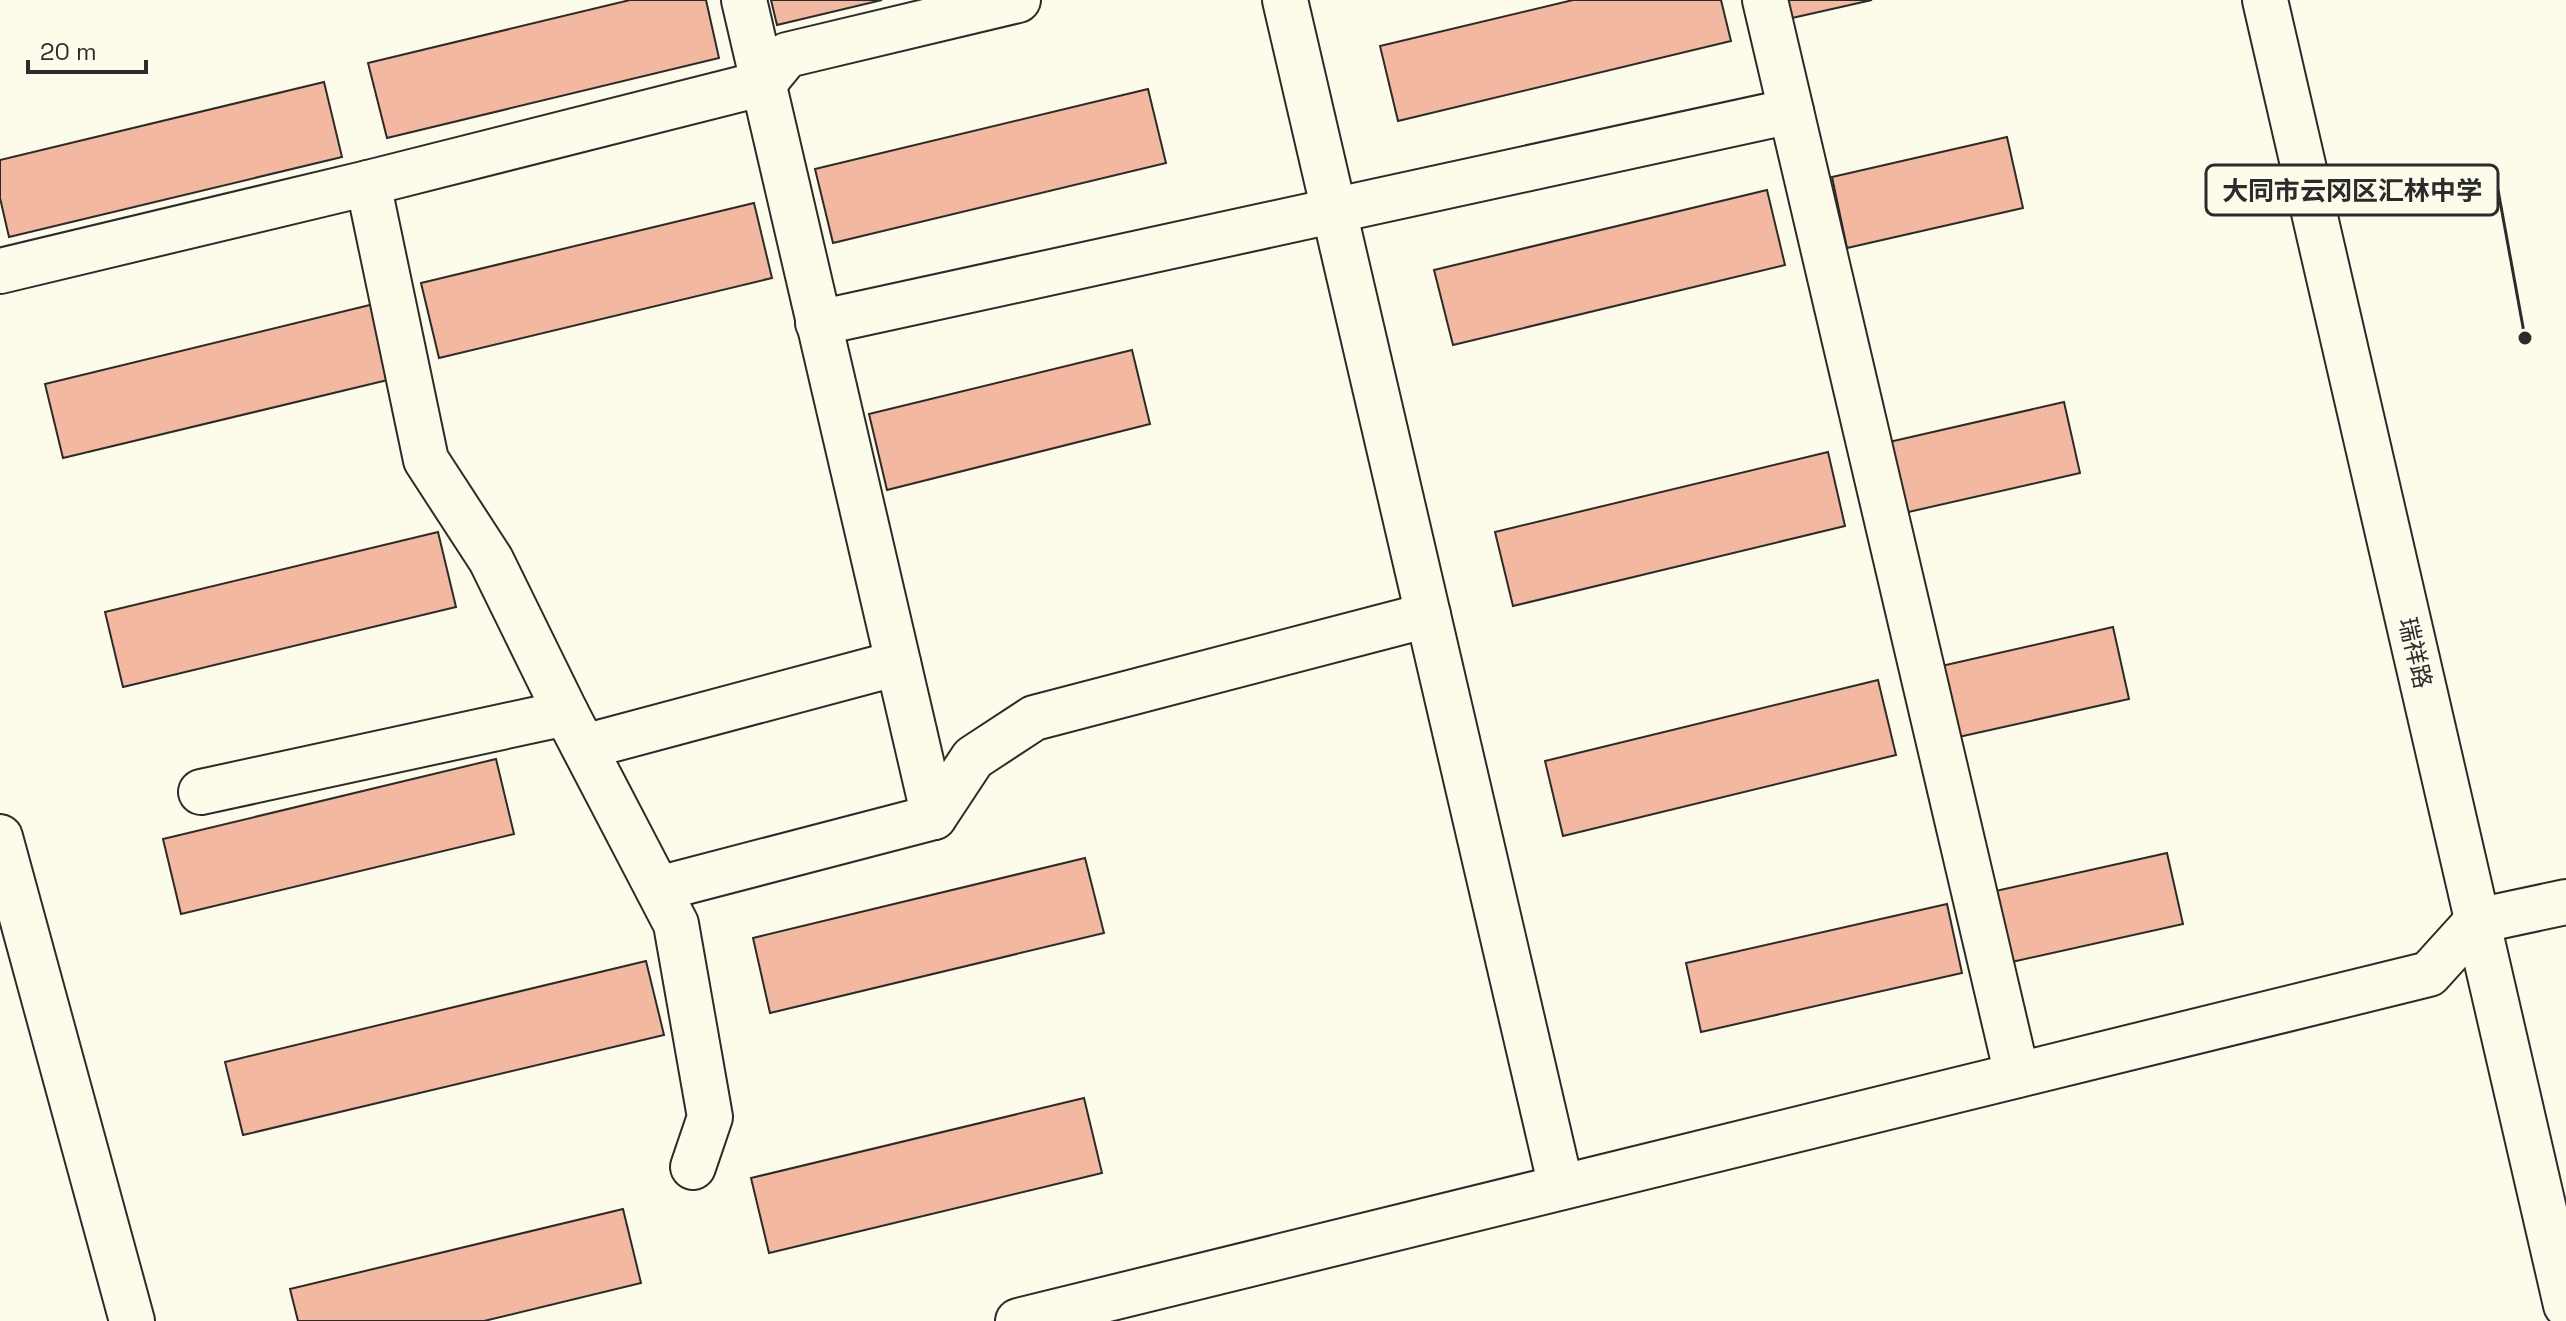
<svg xmlns="http://www.w3.org/2000/svg" width="2566" height="1321" viewBox="0 0 2566 1321" font-family="'Space Grotesk','Noto Sans SC',sans-serif">
<style>
.building{fill:#f2b8a0;stroke:#2b2b2b;stroke-width:2}
.lines{fill:none;stroke-linecap:round;stroke-linejoin:round}
.minor-casing{stroke:#2b2b2b;stroke-width:48}
.minor{stroke:#fdfbea;stroke-width:44}
.labels{text-anchor:middle;stroke-width:6;stroke-linejoin:round;paint-order:stroke}
.street-label{font-size:24px;fill:#2b2b2b;stroke:#fdfbea}
.leader{fill:none;stroke:#2b2b2b;stroke-width:3}
.callout-dot{fill:#2b2b2b;stroke:#fdfbea;stroke-width:3}
.callout{fill:#fdfbea;stroke:#2b2b2b;stroke-width:3}
.callout-label{font-size:26px;text-anchor:middle;font-weight:bold;fill:#2b2b2b}
</style>
<rect width="100%" height="100%" fill="#fdfbea"/>
<g class="building">
<path d="M630,0H706L719,58L387,138L368,63Z"/>
<path d="M771,0H882L777,25Z"/>
<path d="M1573,0H1721L1731,41L1398,121L1380,46Z"/>
<path d="M1788,0H1872L1792,18Z"/>
<path d="M324,82L342,157L9,237L0,198V160Z"/>
<path d="M1148,89L1166,163L833,243L815,169Z"/>
<path d="M2007,137L2023,208L1847,248L1832,177Z"/>
<path d="M1767,190L1785,265L1453,345L1434,270Z"/>
<path d="M754,203L772,278L439,358L421,283Z"/>
<path d="M378,303L396,378L63,458L45,384Z"/>
<path d="M1132,350L1150,424L887,490L869,414Z"/>
<path d="M2064,402L2080,473L1904,513L1889,442Z"/>
<path d="M1828,452L1845,526L1513,606L1495,532Z"/>
<path d="M438,532L456,607L123,687L105,612Z"/>
<path d="M2113,627L2129,699L1954,738L1937,667Z"/>
<path d="M1878,680L1896,755L1563,836L1545,761Z"/>
<path d="M496,759L514,834L181,914L163,839Z"/>
<path d="M2167,853L2183,924L2007,963L1991,892Z"/>
<path d="M1085,858L1104,933L770,1013L753,938Z"/>
<path d="M1947,904L1962,973L1701,1032L1686,963Z"/>
<path d="M646,961L664,1035L243,1135L225,1062Z"/>
<path d="M1084,1098L1102,1173L769,1253L751,1178Z"/>
<path d="M623,1209L641,1283L484,1321H298L290,1289Z"/>
</g>
<g class="lines">
<g class="minor-casing">
<g id="minor">
<path d="M744,0L934,817"/>
<path d="M1285,0L1561,1187"/>
<path d="M1765,0L2017,1075"/>
<path d="M2265,0L2566,1305"/>
<path d="M368,183L426,460L491,560L566,713"/>
<path d="M0,271L368,183L764,83L787,55L1018,0"/>
<path d="M818,323L1791,111"/>
<path d="M584,747L898,663"/>
<path d="M201,792L566,713L676,924L710,1117L693,1167"/>
<path d="M0,837L132,1321"/>
<path d="M658,889L934,817L973,758L1034,718L1428,615"/>
<path d="M1018,1321L2429,974L2477,921L2566,902"/>
</g>
</g>
<use href="#minor" class="minor"/>
</g>
<g class="labels">
<g class="street-label">
<text transform="translate(2415 653) rotate(77)" y="8">瑞祥路</text>
</g>
</g>
<path class="leader" d="M2525 338L2498 190"/>
<circle class="callout-dot" cx="2525" cy="338" r="8"/>
<rect class="callout" x="2206" y="165" width="292" height="50" rx="8"/>
<g class="callout-label">
<text x="2352" y="200">大同市云冈区汇林中学</text>
</g>
<path d="M28 60v12h118v-12" fill="none" stroke="#2b2b2b" stroke-width="4"/>
<text x="40" y="60" font-size="24" fill="#2b2b2b" stroke="#fdfbea" stroke-width="6" paint-order="stroke">20 m</text>
</svg>
